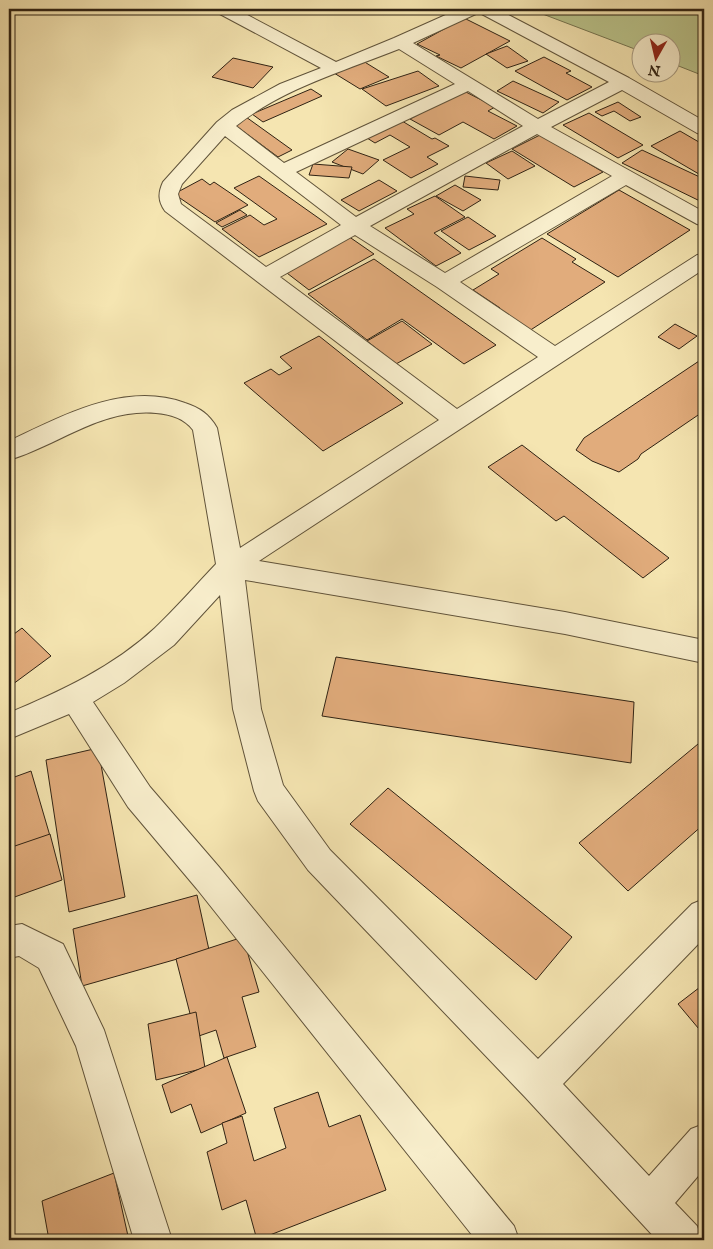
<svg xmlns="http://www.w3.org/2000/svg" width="713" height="1249" viewBox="0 0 713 1249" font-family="'IM FELL English',serif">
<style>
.green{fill:#bbc58c;stroke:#757450}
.building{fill:#e1ac7c;stroke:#2f2213}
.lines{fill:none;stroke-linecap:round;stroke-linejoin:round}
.minor-casing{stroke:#60533a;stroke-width:2}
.minor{fill:#f8eecc;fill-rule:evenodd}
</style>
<rect width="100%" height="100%" fill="#f5e5b1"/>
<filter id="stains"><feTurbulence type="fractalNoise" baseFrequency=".004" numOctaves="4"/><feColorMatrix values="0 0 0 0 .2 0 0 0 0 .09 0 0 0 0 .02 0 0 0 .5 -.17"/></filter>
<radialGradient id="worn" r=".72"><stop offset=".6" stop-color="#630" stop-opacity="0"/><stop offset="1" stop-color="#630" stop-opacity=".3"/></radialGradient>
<path class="green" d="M535,9H704V76L671,63L670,42H640V51L540,13Z"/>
<g class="building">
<path d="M464,18L510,41L461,68L436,56L440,55L417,44Z"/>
<path d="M507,46L528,61L507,68L486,54Z"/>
<path d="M544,57L571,71L566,73L592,87L567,100L515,71Z"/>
<path d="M233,58L273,67L253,88L212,77Z"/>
<path d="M363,61L389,77L360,89L334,73Z"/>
<path d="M418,71L439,86L386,106L362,89Z"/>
<path d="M513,81L559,102L543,113L497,91Z"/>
<path d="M311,89L322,96L263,122L252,114Z"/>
<path d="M464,91L495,107L488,111L517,126L494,139L463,122L439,135L410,119Z"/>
<path d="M618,102L641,117L630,121L614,111L602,116L595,112Z"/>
<path d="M589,113L643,145L618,158L563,125Z"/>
<path d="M246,117L292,150L278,157L232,123Z"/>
<path d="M402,121L432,139L435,138L449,146L427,157L438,164L411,178L383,160L410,147L390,135L375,143L367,138Z"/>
<path d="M680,131L704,145V177L651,146Z"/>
<path d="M540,135L603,172L574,187L512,149Z"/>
<path d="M348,149L379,160L363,174L332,162Z"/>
<path d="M642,150L704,179V203L622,163Z"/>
<path d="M512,151L535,166L508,179L486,163Z"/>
<path d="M313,164L352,167L349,178L309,175Z"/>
<path d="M259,176L327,224L259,257L222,229L250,215L264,225L277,219L234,188Z"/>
<path d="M465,176L500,180L498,190L463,187Z"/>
<path d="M202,179L210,185L214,182L248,205L215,222L174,194Z"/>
<path d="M379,180L397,191L359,211L341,200Z"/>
<path d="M455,185L481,200L463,211L436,196Z"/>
<path d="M619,190L690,230L618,277L547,234Z"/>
<path d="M435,196L465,217L434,233L461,253L436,266L385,228L414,214L407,209Z"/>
<path d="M240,210L247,215L222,227L216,223Z"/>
<path d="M468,217L496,236L469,250L441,231Z"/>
<path d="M348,236L374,254L309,290L283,270Z"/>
<path d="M542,238L576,259L572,262L605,282L529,331L497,310L500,308L473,290L499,274L491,269Z"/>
<path d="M374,259L496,345L464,364L402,319L367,340L308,294Z"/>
<path d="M402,321L432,344L396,364L367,341Z"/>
<path d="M675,324L697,336L679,349L658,337Z"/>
<path d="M319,336L403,403L323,451L244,383L271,369L279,375L292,368L280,357Z"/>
<path d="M702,359L704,360V411L641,454L638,459L619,472L592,461L576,450L584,438Z"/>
<path d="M522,445L669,558L643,578L564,516L556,521L488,467Z"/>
<path d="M22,628L51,656L9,687V629L14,634Z"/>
<path d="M336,657L634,702L631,763L322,716Z"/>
<path d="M704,739V824L628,891L579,843Z"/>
<path d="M98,748L125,897L69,912L46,760Z"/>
<path d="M31,771L50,836L9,852V779Z"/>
<path d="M388,788L572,937L536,980L350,824Z"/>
<path d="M50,834L62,880L9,899V848Z"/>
<path d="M197,895L209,950L82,986L73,929Z"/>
<path d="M243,937L259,992L242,997L256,1047L224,1058L216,1030L196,1037L176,959Z"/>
<path d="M704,984V1035L678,1004Z"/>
<path d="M196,1012L205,1068L156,1080L148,1024Z"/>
<path d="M227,1057L246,1113L201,1133L191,1104L171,1113L162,1085Z"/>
<path d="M318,1092L329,1127L360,1115L386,1190L257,1240L246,1200L222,1210L207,1152L227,1143L222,1123L242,1116L254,1161L286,1148L274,1108Z"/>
<path d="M114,1173L128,1236L118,1240H49L42,1201Z"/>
</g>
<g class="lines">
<g class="minor-casing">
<g id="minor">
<path d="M216,9H236L336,62L394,38L459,9H497L629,78L704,121V135L697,133L622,90L551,127L704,212V226L697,224L626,185L460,282L555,346L697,255L704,254V269L259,561L565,612L704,640V663L565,634L245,580L261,709L283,785L330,850L538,1059L692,904L704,899V938L563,1084L649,1176L691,1129L704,1124V1169L675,1203L697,1226L702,1240H657L525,1097L308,870L258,801L254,791L233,709L220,595L174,645L124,683L93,702L150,787L219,867L514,1226L519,1240H476L197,889L128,807L69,714L9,739V713C61,691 113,667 155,628C176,608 196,585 216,564L193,430C184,418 170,414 156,413C101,408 59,445 9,460V441C62,416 125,381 185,403C200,408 209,414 217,428L240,548L439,420L165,211C158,201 158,193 163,182L217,122L232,110L280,84L321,68L218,13ZM478,13V12L609,82L538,119L413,43ZM399,49L455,84L284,163L236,126C282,89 344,71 399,49ZM468,91L523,126L356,217L296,172ZM537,134L612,176L445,273L370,226ZM225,136L341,225L266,267L181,204L178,194L182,184ZM355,235L437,287L538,357L457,409L280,277Z"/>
<path d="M22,924L63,944L104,1030L172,1240H134L76,1046L39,968L19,956L9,958V926Z"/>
</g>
</g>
<use href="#minor" class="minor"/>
</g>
<rect width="713" height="1249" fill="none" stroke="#f5e5b1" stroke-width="30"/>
<rect x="10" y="10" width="693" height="1229" fill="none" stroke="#2f2213" stroke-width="2.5"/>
<rect x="15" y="15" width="683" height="1219" fill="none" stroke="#2f2213"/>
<g transform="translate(656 58) rotate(188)"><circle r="24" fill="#f8eecc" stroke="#a89c82"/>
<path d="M0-4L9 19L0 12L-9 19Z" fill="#8f2418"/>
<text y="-8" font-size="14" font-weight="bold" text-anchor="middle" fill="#2f2213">N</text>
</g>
<rect width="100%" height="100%" filter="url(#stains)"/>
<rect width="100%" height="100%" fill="url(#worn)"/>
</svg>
